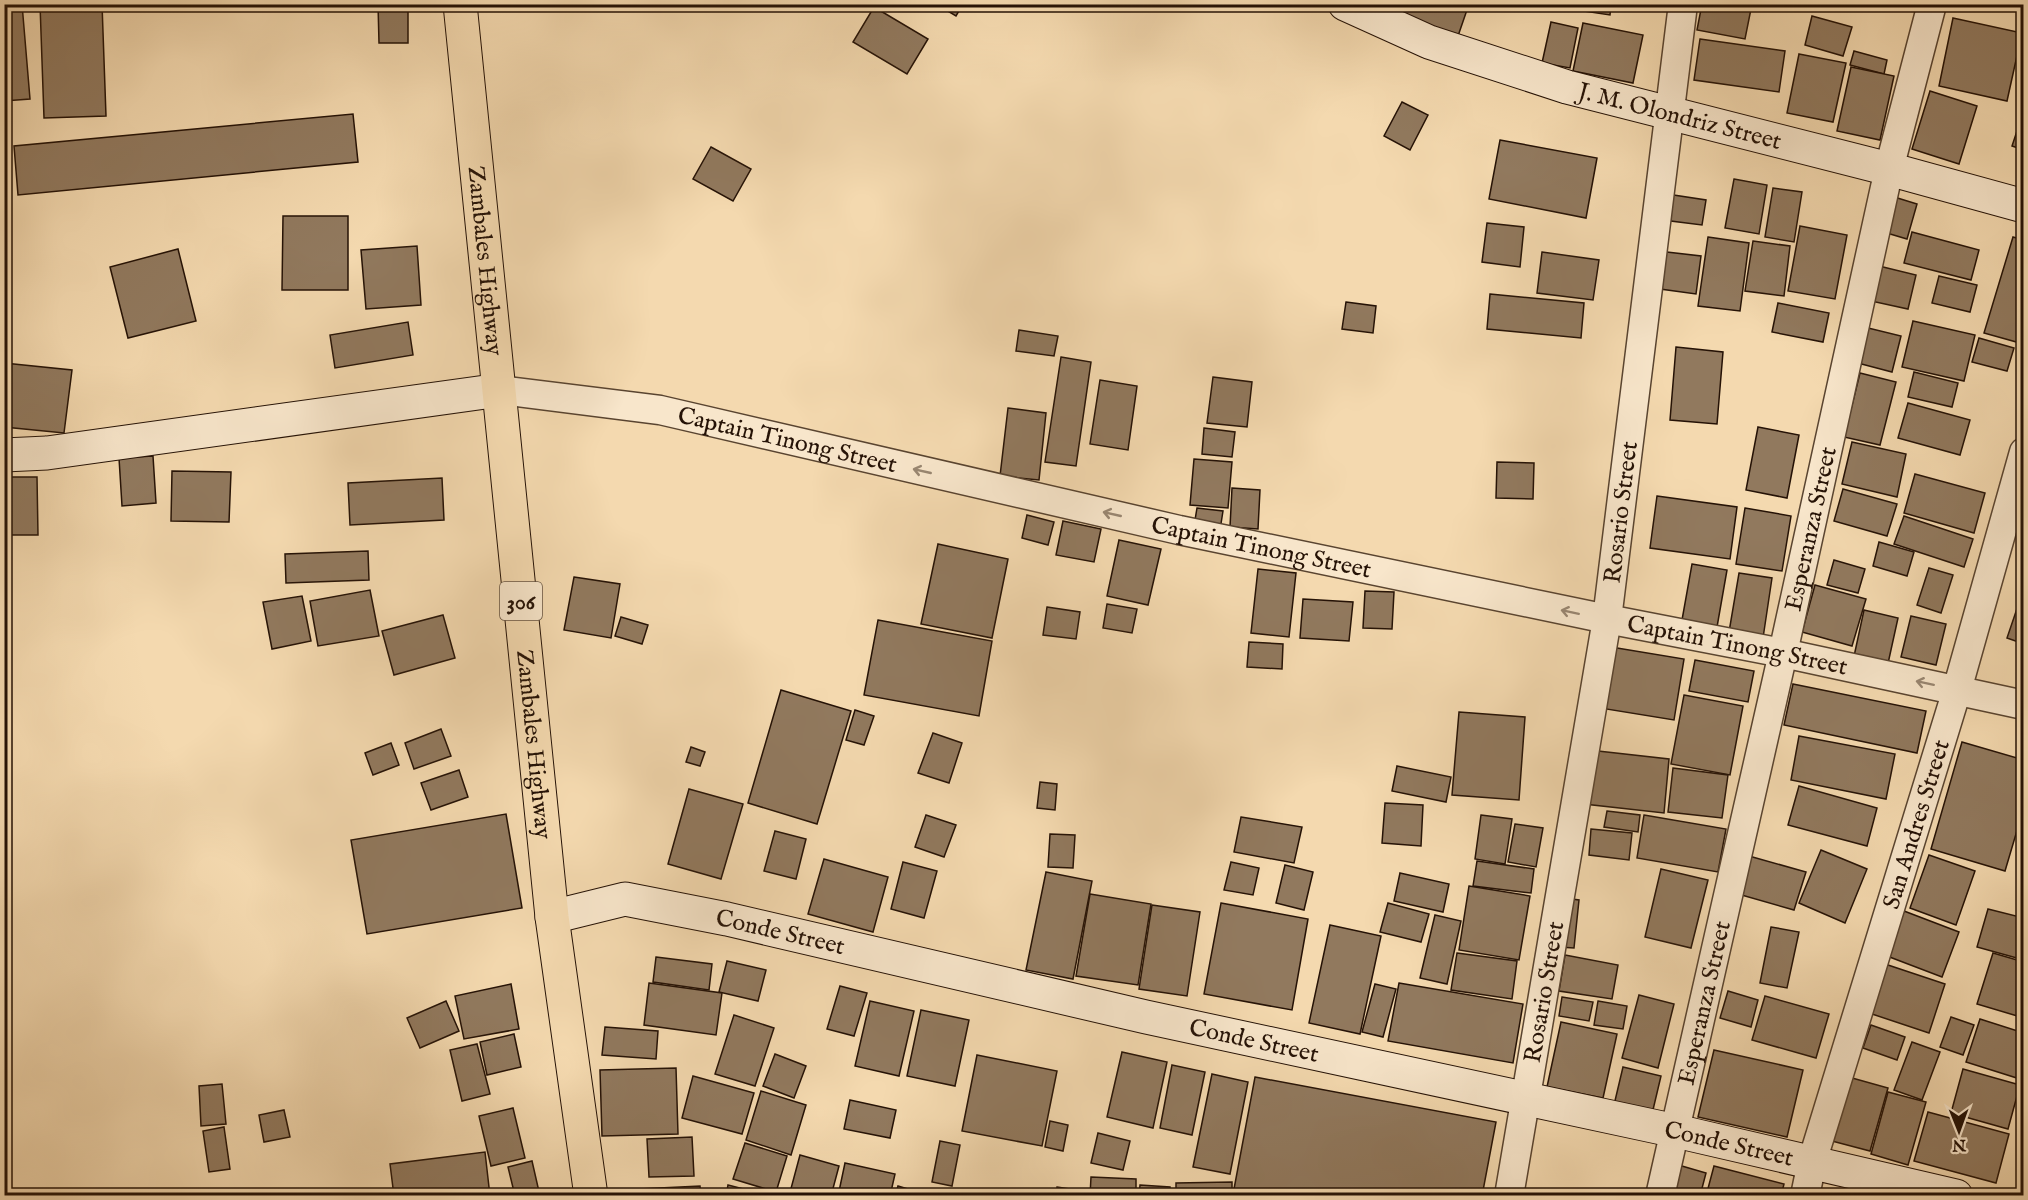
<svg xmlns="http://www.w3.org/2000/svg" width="2028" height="1200" viewBox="0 0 2028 1200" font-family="'IM FELL English',serif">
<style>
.building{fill:#91795e;stroke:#251206;stroke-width:1.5}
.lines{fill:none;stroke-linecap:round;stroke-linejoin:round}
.street-casing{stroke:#594430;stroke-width:31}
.secondary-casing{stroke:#251206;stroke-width:35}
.primary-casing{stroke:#251206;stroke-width:35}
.street{stroke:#f8e6cb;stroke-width:28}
.secondary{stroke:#f8e6cb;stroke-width:33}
.primary{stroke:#f4d9af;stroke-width:33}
.oneway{stroke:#998772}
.labels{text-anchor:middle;stroke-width:4.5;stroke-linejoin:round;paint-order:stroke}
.shield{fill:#f8e6cb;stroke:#645241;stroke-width:1.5}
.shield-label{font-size:22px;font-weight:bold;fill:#251206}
.street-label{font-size:24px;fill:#251206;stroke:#f8e6cb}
</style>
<rect width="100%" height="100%" fill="#f4d9af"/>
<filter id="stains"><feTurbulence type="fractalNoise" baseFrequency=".00333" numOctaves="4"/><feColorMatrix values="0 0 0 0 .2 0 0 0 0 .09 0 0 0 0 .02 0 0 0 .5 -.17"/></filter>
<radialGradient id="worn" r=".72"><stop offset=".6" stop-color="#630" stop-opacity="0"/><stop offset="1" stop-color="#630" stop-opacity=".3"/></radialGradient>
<g class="building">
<path d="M22,4L30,99L4,101V5Z"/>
<path d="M40,4H102L106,116L44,118Z"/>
<path d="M378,4H408V43H379Z"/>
<path d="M936,4H963L956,16Z"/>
<path d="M1398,4H1469L1458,36L1394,14Z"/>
<path d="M1564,4H1611L1610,15L1563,8Z"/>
<path d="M1702,4H1752L1745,39L1697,30Z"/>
<path d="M874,7L928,39L907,74L853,42Z"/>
<path d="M1812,16L1852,27L1843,56L1805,45Z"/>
<path d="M1953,18L2022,33L2007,101L1939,86Z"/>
<path d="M1551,22L1578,28L1570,68L1542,63Z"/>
<path d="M1583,23L1643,35L1633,83L1573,71Z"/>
<path d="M1700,39L1785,51L1779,92L1694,80Z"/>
<path d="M1854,51L1887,60L1884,74L1850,65Z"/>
<path d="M1799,54L1846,63L1833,122L1787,113Z"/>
<path d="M1851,67L1894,76L1880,140L1837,131Z"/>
<path d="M1930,91L1977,106L1959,164L1912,149Z"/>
<path d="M1402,102L1428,115L1410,150L1384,136Z"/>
<path d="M2024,110V150L2012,146Z"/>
<path d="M353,114L358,162L18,195L14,146Z"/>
<path d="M1500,140L1597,158L1586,218L1489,199Z"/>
<path d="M711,147L751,169L733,201L693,179Z"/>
<path d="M1734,179L1767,185L1759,234L1725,228Z"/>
<path d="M1773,188L1802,192L1794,242L1765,237Z"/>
<path d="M1667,194L1706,200L1702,225L1663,220Z"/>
<path d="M1891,196L1917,204L1907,239L1880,231Z"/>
<path d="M283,216H348V290H282Z"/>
<path d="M1487,223L1524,227L1520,267L1482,262Z"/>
<path d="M1800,226L1847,235L1835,299L1788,291Z"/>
<path d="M1912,232L1979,250L1971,280L1904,263Z"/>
<path d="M1708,237L1749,243L1740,311L1698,306Z"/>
<path d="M2013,237L2024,240V332L2020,343L1984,333Z"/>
<path d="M1753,241L1790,246L1784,296L1745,291Z"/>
<path d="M417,246L421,305L366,309L361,250Z"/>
<path d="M178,249L196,321L128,338L110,267Z"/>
<path d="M1658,251L1701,256L1696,294L1653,288Z"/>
<path d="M1542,252L1599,260L1593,300L1537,293Z"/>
<path d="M1879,266L1916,275L1908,309L1871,301Z"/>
<path d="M1939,276L1977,285L1970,312L1932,303Z"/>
<path d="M1490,294L1584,303L1581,338L1487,329Z"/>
<path d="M1346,302L1376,306L1373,333L1342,329Z"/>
<path d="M1778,303L1829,313L1823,342L1772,332Z"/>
<path d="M1913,321L1975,335L1964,381L1902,367Z"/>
<path d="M408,322L413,355L335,368L330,335Z"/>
<path d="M1860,326L1901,336L1892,372L1850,361Z"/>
<path d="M1019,330L1058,336L1054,356L1016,351Z"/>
<path d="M1979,338L2014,348L2007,371L1972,362Z"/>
<path d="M1676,347L1723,352L1717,424L1670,420Z"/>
<path d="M1061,357L1091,362L1076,466L1045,462Z"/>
<path d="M4,363L72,370L64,433L4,427Z"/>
<path d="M1914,372L1958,383L1952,407L1908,397Z"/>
<path d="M1860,373L1896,382L1880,445L1844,437Z"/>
<path d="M1213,377L1252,382L1247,427L1207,423Z"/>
<path d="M1100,380L1137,386L1128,450L1090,444Z"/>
<path d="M1908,403L1970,420L1960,455L1898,438Z"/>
<path d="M1008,408L1046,413L1039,480L1000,476Z"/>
<path d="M1758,427L1799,435L1787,498L1746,490Z"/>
<path d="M1204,428L1235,432L1232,457L1202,454Z"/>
<path d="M1852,442L1906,454L1897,497L1842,484Z"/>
<path d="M153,456L156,503L122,506L119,458Z"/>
<path d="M1194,459L1232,462L1228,508L1190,505Z"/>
<path d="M1497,462L1534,463L1533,499L1496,498Z"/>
<path d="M172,471L231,472L229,522L171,521Z"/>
<path d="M1915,474L1985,493L1974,533L1904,513Z"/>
<path d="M4,477H37L38,535H4Z"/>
<path d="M442,478L444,520L350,525L348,483Z"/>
<path d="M1232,488L1260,490L1258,529L1230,527Z"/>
<path d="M1843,489L1897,504L1887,536L1834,521Z"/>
<path d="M1657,496L1737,507L1730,559L1650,548Z"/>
<path d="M1197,508L1223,511L1220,530L1194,526Z"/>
<path d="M1745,508L1791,516L1782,571L1736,564Z"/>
<path d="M1027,515L1054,522L1048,545L1022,538Z"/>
<path d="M1904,516L1973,539L1964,567L1894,544Z"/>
<path d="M1063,521L1101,529L1094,562L1056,555Z"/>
<path d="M1119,540L1161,549L1148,605L1107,596Z"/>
<path d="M1879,542L1914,552L1907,576L1873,566Z"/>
<path d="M938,544L1008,559L992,638L921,624Z"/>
<path d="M368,551L369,580L286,583L285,554Z"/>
<path d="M1834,560L1865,569L1858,593L1827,585Z"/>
<path d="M1692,564L1727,570L1717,627L1682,620Z"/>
<path d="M1929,568L1953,575L1941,613L1917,605Z"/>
<path d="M1258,569L1296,573L1289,637L1251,633Z"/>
<path d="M1739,573L1772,578L1763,638L1729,632Z"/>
<path d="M574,577L620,584L611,638L564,630Z"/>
<path d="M1815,585L1866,599L1852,646L1802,632Z"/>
<path d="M2024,588V644L2007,638Z"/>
<path d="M370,590L379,636L318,646L310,601Z"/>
<path d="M1365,591L1394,592L1392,629L1363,628Z"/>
<path d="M302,596L311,641L272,649L263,602Z"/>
<path d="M1303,599L1353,602L1349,641L1300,638Z"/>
<path d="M1107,604L1137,609L1132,633L1103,628Z"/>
<path d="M1047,607L1080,612L1076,639L1043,635Z"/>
<path d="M1864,610L1898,618L1887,668L1853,661Z"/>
<path d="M443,615L455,658L394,675L382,631Z"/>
<path d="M1911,616L1946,624L1936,665L1901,657Z"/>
<path d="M621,617L648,625L642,644L615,636Z"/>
<path d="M878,620L992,641L979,716L864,695Z"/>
<path d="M1249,642L1283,644L1282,669L1247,667Z"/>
<path d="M1611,647L1684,659L1674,720L1600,708Z"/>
<path d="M1695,660L1754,671L1748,702L1689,691Z"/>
<path d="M1793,684L1926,711L1917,753L1784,725Z"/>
<path d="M781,690L851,711L817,824L748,803Z"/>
<path d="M1684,695L1743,706L1730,775L1671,764Z"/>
<path d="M855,710L874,716L864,745L846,740Z"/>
<path d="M1459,712L1525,717L1519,800L1452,795Z"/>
<path d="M441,729L451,756L414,769L405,743Z"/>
<path d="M933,733L962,743L949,783L918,773Z"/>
<path d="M1799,736L1895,754L1886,799L1791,780Z"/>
<path d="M1962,742L2024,760V807L2005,871L1931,849Z"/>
<path d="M391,743L399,765L373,775L365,753Z"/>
<path d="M691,747L705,752L700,766L686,762Z"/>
<path d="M1589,750L1669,759L1664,813L1584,804Z"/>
<path d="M1397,766L1451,777L1446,802L1392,791Z"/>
<path d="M1673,768L1728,775L1722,818L1668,812Z"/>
<path d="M459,770L468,797L431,810L421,783Z"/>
<path d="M1040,782L1057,784L1055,810L1037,808Z"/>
<path d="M1799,786L1877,808L1867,846L1788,825Z"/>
<path d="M689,789L743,804L721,879L668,864Z"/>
<path d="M1385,803L1423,805L1421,846L1382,843Z"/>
<path d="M1607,811L1640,815L1638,832L1604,827Z"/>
<path d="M506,814L522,908L367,934L351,840Z"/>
<path d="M926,815L956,825L944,857L915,847Z"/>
<path d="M1481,815L1512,819L1505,864L1475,859Z"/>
<path d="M1644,815L1726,829L1718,872L1637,858Z"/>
<path d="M1241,817L1302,827L1294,863L1234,852Z"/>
<path d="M1515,824L1543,828L1536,867L1508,862Z"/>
<path d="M1591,829L1632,833L1629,860L1589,855Z"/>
<path d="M775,831L806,839L796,879L764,871Z"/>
<path d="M1050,834L1075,835L1073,868L1048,867Z"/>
<path d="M2024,848V875L2017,873Z"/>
<path d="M1821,850L1867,869L1845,923L1799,903Z"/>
<path d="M1929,855L1975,871L1956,925L1910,908Z"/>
<path d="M1749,856L1806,872L1794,910L1738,894Z"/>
<path d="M824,859L888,877L873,932L808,914Z"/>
<path d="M1477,861L1534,869L1531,893L1473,886Z"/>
<path d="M903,862L937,871L924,918L891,909Z"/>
<path d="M1231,862L1259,868L1253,895L1224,890Z"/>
<path d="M1285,865L1313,872L1304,910L1276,903Z"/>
<path d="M1661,869L1708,880L1691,948L1645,937Z"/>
<path d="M1046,872L1092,881L1073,979L1026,970Z"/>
<path d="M1400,873L1449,884L1443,912L1394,901Z"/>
<path d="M1469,886L1530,896L1519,960L1459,950Z"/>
<path d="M1090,894L1151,904L1138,985L1076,976Z"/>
<path d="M1564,898L1579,900L1574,948L1559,947Z"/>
<path d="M1221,903L1308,919L1292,1010L1204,994Z"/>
<path d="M1388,903L1429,914L1421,942L1380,932Z"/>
<path d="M1152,905L1200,912L1187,996L1139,989Z"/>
<path d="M1988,909L2024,918V960L1977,947Z"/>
<path d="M1904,911L1959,932L1942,977L1887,956Z"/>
<path d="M1435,915L1461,921L1447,984L1420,978Z"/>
<path d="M1330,925L1381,936L1360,1034L1309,1023Z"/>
<path d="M1771,927L1799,932L1787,988L1760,983Z"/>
<path d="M1457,953L1517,961L1512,999L1451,990Z"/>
<path d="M1993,953L2024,962V1018L1977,1004Z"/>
<path d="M1565,955L1618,965L1612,999L1559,991Z"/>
<path d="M656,957L712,964L709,990L653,982Z"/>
<path d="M727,961L766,970L758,1001L719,992Z"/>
<path d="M1879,962L1945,984L1929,1033L1863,1011Z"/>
<path d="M649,983L722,993L716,1035L644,1025Z"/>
<path d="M1399,983L1523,1004L1513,1063L1388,1041Z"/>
<path d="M511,984L519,1029L464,1039L455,996Z"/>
<path d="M1375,984L1396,989L1383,1037L1362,1032Z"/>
<path d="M840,986L867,993L854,1036L827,1029Z"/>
<path d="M1728,991L1758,1000L1751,1027L1720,1018Z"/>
<path d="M1639,995L1674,1004L1658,1068L1622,1058Z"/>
<path d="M1765,996L1829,1014L1816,1058L1752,1040Z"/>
<path d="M1562,997L1593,1002L1589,1021L1559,1016Z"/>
<path d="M446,1001L459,1031L420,1048L407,1018Z"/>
<path d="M870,1001L914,1011L899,1076L855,1066Z"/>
<path d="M1598,1001L1627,1006L1623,1029L1594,1025Z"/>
<path d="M921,1010L969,1020L955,1086L907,1076Z"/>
<path d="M734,1015L774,1028L755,1086L715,1074Z"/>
<path d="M1951,1017L1974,1025L1963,1055L1940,1047Z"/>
<path d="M1980,1019L2024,1033V1069L2020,1079L1966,1062Z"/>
<path d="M1561,1022L1617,1034L1603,1098L1547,1087Z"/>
<path d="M1871,1025L1905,1037L1897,1060L1863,1048Z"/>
<path d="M605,1027L658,1031L656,1059L602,1055Z"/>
<path d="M514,1034L521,1067L487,1075L480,1042Z"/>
<path d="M1912,1042L1940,1052L1922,1100L1894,1090Z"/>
<path d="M477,1044L490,1094L462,1101L450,1050Z"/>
<path d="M1714,1050L1803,1070L1787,1137L1698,1117Z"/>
<path d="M1122,1052L1167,1062L1153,1128L1107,1117Z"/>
<path d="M775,1054L806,1066L794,1098L763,1086Z"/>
<path d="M977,1055L1057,1071L1042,1146L962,1131Z"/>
<path d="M1172,1065L1205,1072L1192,1135L1160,1128Z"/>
<path d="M1623,1067L1661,1076L1652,1114L1614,1105Z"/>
<path d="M676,1068L678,1134L602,1136L600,1070Z"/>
<path d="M1963,1069L2020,1085L2008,1129L1951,1113Z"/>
<path d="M1212,1074L1248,1082L1230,1174L1193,1167Z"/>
<path d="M693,1076L754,1093L742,1134L682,1118Z"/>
<path d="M1845,1076L1888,1088L1870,1151L1828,1140Z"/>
<path d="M1255,1077L1496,1122L1482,1196H1267L1234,1189Z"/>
<path d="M222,1084L226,1124L201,1126L199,1086Z"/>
<path d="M761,1091L806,1105L791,1155L746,1140Z"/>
<path d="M1888,1092L1926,1102L1908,1165L1871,1154Z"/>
<path d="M850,1100L896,1110L890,1138L844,1129Z"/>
<path d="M513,1108L525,1158L491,1166L479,1116Z"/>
<path d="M284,1110L290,1137L264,1142L259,1115Z"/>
<path d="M1928,1112L2009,1134L1996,1183L1914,1161Z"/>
<path d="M1050,1121L1068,1125L1063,1151L1045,1147Z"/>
<path d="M224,1127L230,1169L209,1172L203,1131Z"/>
<path d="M1098,1133L1130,1141L1123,1170L1091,1163Z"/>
<path d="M692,1137L694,1176L649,1177L647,1139Z"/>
<path d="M940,1141L960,1145L952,1186L932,1182Z"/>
<path d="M745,1143L787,1156L776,1192L733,1179Z"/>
<path d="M485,1152L490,1196H394L390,1164Z"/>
<path d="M800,1155L839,1166L831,1196H789Z"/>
<path d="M532,1161L540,1196H515L508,1167Z"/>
<path d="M845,1163L895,1174L890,1196H838Z"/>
<path d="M1675,1164L1706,1173L1700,1196H1667Z"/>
<path d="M1714,1166L1784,1184L1781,1196H1706Z"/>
<path d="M1091,1177L1136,1179V1196H1090Z"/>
<path d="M1232,1182V1196H1176V1183Z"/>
<path d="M728,1185L771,1196H726Z"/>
<path d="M1140,1185L1170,1187V1196H1139Z"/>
<path d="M700,1186L701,1196H639V1189Z"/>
<path d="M898,1186L931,1196H895Z"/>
<path d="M1057,1187L1088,1192V1196H1056Z"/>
</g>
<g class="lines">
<g class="street-casing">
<g id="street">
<path id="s1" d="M500,390L660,410L1179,530L1607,619L1783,653L2024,705"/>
<path id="s2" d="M1509,1196L1607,619L1683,4"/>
<path id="s3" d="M1660,1196L1783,653L1889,169L1932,4"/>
<path id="s4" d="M1805,1196L1812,1162L1957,690L2024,452"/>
</g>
</g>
<g class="secondary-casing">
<g id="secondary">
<path id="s5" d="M1345,4L1429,42L1567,87L1889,169L2024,206"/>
<path d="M4,455L47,453L500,390"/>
<path id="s6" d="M552,917L625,899L727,919L1146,1017L1676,1131L1956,1196"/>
</g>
</g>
<g class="primary-casing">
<g id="primary">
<path id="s7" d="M460,4L552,917L591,1196"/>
</g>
</g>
<use href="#street" class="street"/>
<use href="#secondary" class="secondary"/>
<use href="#primary" class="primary"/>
</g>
<defs><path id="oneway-shaft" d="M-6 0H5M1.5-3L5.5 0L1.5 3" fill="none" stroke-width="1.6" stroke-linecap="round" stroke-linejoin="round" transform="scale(1.5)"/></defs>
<g class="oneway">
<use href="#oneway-shaft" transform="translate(922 471) rotate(-167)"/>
<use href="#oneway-shaft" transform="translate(1112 514) rotate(-167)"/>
<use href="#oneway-shaft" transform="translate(1570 612) rotate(-168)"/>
<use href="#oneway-shaft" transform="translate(1925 683) rotate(-168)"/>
</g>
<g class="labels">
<rect class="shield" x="500" y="582" width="42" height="38" rx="4.5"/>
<g class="shield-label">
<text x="521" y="609">306</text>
</g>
<g class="street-label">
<text dy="8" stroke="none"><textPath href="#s5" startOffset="354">J. M. Olondriz Street</textPath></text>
<text dy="8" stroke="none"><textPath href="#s7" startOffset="258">Zambales Highway</textPath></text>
<text dy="8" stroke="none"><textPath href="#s1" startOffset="292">Captain Tinong Street</textPath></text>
<text dy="8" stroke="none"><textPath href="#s2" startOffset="693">Rosario Street</textPath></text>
<text dy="8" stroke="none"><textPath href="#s3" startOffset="684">Esperanza Street</textPath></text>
<text dy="8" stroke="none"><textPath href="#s1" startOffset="778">Captain Tinong Street</textPath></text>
<text dy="8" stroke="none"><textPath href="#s1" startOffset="1264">Captain Tinong Street</textPath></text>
<text dy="8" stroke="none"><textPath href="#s7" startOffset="744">Zambales Highway</textPath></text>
<text dy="8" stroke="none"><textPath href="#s4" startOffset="388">San Andres Street</textPath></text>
<text dy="8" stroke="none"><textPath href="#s6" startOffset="234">Conde Street</textPath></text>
<text dy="8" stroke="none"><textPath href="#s2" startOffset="207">Rosario Street</textPath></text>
<text dy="8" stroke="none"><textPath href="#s3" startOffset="198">Esperanza Street</textPath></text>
<text dy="8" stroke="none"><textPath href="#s6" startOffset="720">Conde Street</textPath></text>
<text dy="8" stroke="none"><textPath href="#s6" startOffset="1206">Conde Street</textPath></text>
</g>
</g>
<rect width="2028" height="1200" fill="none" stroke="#f4d9af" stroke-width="24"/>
<rect x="6" y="6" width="2016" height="1188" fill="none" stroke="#251206" stroke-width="3"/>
<rect x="12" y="12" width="2004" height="1176" fill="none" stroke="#251206" stroke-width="1.5"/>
<g transform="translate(1959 1131) rotate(179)" stroke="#f8e6cb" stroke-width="4.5" paint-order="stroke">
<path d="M0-4.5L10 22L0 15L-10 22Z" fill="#251206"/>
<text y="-9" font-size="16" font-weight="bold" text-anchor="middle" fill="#251206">N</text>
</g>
<rect width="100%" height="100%" filter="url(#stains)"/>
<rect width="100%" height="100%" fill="url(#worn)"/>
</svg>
